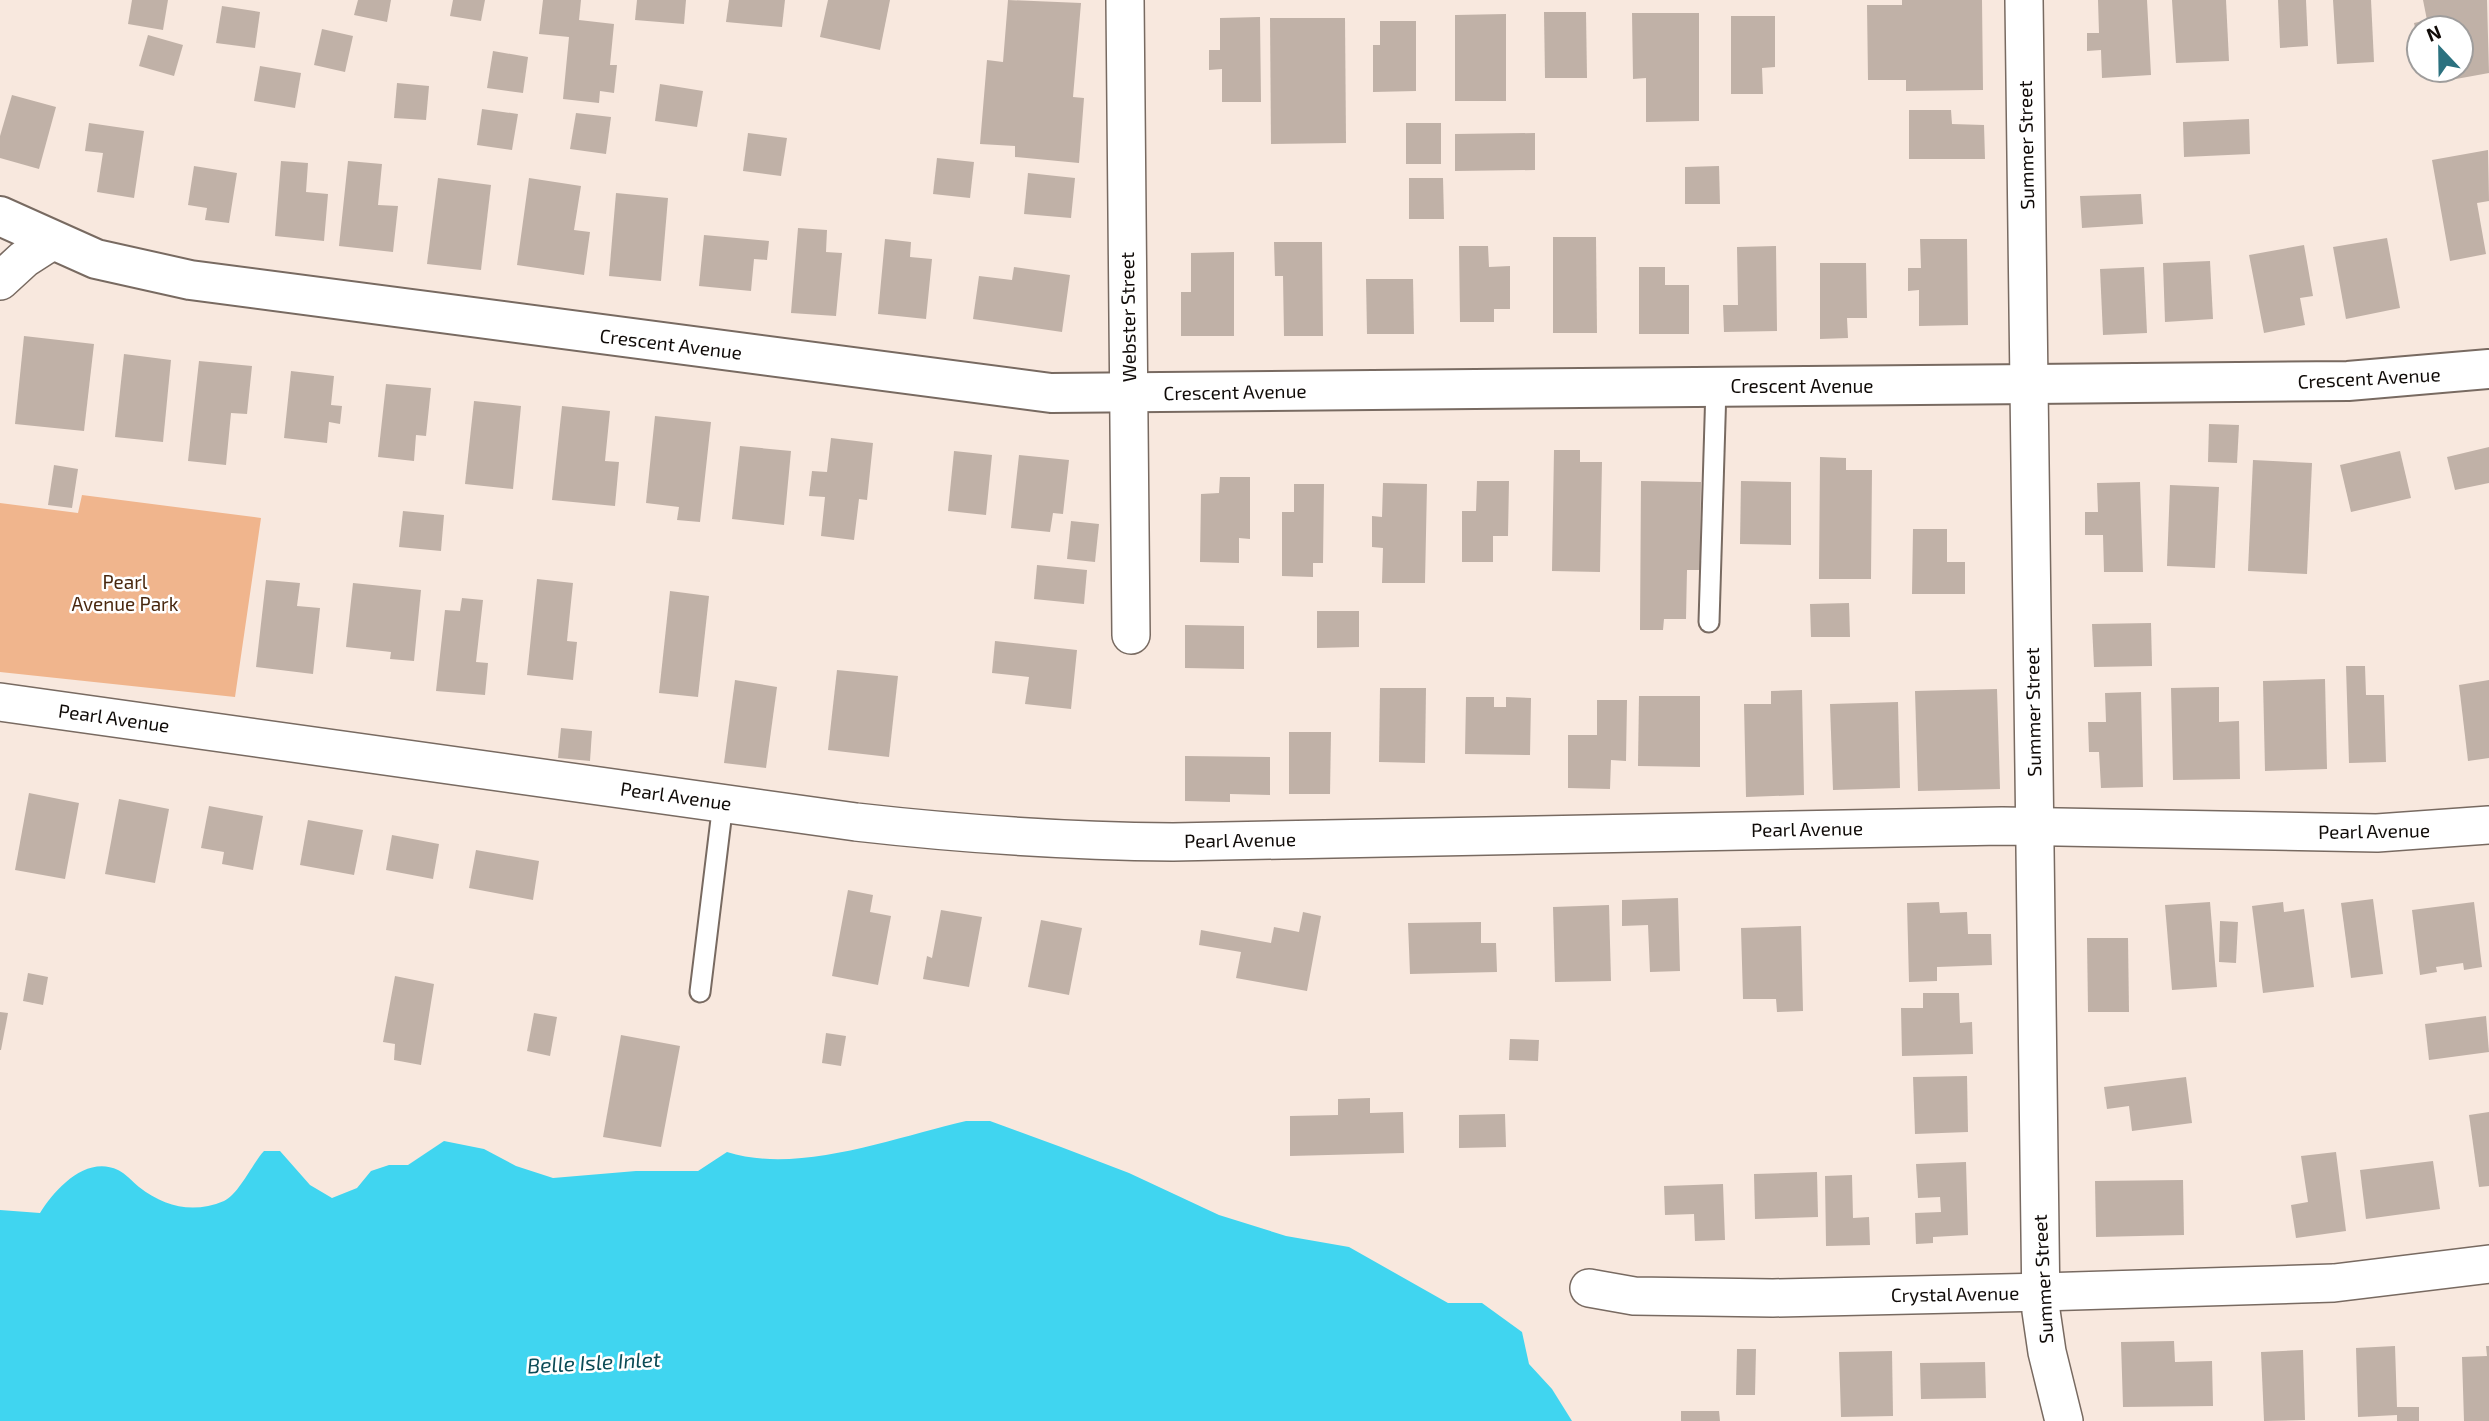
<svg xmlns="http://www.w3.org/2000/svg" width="2489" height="1421" viewBox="0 0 2489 1421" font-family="'Exo 2',sans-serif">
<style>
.green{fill:#f0b58d}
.water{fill:#40d5f0}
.building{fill:#c0b1a7}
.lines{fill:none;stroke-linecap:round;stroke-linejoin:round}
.service-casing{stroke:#786a61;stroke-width:23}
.minor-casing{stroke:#786a61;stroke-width:40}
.tertiary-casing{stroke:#786a61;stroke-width:42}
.service{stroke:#fff;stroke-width:19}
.minor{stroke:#fff;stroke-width:37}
.tertiary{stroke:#fff;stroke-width:38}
.labels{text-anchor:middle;stroke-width:5;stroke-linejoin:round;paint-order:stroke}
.street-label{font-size:19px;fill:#100b08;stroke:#fff}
.park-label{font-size:19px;fill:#49270e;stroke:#fff}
.water-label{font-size:21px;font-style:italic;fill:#0b4b56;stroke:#fff}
</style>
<rect width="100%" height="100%" fill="#f8e8de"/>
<path class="green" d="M82,495L261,518L235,697L0,672V503L78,513Z"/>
<path class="water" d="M966,1121H990L1061,1147L1129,1173L1219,1215L1286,1236L1349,1247L1448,1303H1482L1522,1332L1529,1364L1552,1389L1572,1421H0V1210L40,1213C55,1189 86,1155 118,1170C125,1173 133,1182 139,1187C165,1207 193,1214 224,1201C239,1194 252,1164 264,1151H280L310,1185L332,1198L357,1188L371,1171L389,1165H408L444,1141L484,1149L516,1166L553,1178L636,1171H698L727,1152C799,1175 895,1137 966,1121Z"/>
<g class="building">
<path d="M132,0H168L163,30L128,24Z"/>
<path d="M358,0H391L387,22L354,15Z"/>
<path d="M453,0H485L481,21L450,16Z"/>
<path d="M543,0H581L579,20L614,24L610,65H617L614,93L600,91L599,103L563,99L569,37L539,34Z"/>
<path d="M637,0H686L684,24L635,20Z"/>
<path d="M729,0H785L782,27L726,22Z"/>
<path d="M828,0H890L880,50L820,37Z"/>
<path d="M1008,0L1081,3L1073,97L1084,98L1079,163L1015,157V146L980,144L987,60L1003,62Z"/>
<path d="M1902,0H1982L1983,90L1906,91V80H1868L1867,5H1902Z"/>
<path d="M2098,0H2147L2151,75L2102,78L2101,50L2087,51V33H2099Z"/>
<path d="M2172,0H2226L2229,61L2176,63Z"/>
<path d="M2278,0H2306L2308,46L2280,48Z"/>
<path d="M2333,0H2371L2374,62L2337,64Z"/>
<path d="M2423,0H2487L2489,73L2445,81L2443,70H2461V28H2419L2418,41L2414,23L2427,20Z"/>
<path d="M222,6L260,12L255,48L216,43Z"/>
<path d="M1544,12H1586L1587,78H1545Z"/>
<path d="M1632,13H1699V121L1646,122V78L1633,79Z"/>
<path d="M1506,14V101H1455V15Z"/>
<path d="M1731,16H1775V67L1762,68L1763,94H1731Z"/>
<path d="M1260,17L1261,102H1222V69L1209,70V50H1220V18Z"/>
<path d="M1270,18H1345L1346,143L1271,144Z"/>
<path d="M1380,21H1416V91L1373,92V45H1380Z"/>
<path d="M322,29L353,36L345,72L314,65Z"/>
<path d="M148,35L183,45L174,76L139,66Z"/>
<path d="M493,51L528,57L523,93L487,88Z"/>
<path d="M260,66L301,73L295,108L254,101Z"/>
<path d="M397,83L429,86L426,120L394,118Z"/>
<path d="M660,84L703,91L697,127L655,121Z"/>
<path d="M12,95L56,107L39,169L0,158V136Z"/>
<path d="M482,109L518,114L512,150L477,145Z"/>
<path d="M1909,110H1951L1952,124L1984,125L1985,159H1909Z"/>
<path d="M576,113L611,117L606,154L570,149Z"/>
<path d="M2249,119L2250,154L2184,157L2183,122Z"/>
<path d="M89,123L144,131L134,198L97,192L103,153L85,151Z"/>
<rect x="1406" y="123" width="35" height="41"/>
<path d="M748,133L787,138L781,176L743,171Z"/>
<path d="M1535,133V170L1455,171V134Z"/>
<path d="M2488,150L2489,201L2477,203L2486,254L2450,261L2432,160Z"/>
<path d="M937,158L974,162L970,198L933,194Z"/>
<path d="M281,161L308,163L306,192L328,194L324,241L275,236Z"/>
<path d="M348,161L382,164L378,205L398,206L393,252L339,246Z"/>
<path d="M194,166L237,173L229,223L205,220L207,208L188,205Z"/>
<path d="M1719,166L1720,204H1685V167Z"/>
<path d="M1028,173L1075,178L1071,218L1024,214Z"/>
<path d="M438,178L491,185L481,270L427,264Z"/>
<path d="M529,178L581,186L574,230L590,232L584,275L517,265Z"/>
<path d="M1409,178H1443L1444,219H1409Z"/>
<path d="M616,193L668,198L661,281L609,276Z"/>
<path d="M2141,194L2143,224L2082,228L2080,196Z"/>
<path d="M798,228L827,230L826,252L842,253L836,316L791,313Z"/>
<path d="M704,235L769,241L767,260L754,259L751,291L699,286Z"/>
<path d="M1553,237H1596L1597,333H1553Z"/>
<path d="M2387,238L2400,308L2346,319L2333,247Z"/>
<path d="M885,239L911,242L910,257L932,259L926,319L878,314Z"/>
<path d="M1920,239H1967L1968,325L1919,326V290L1908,291V268H1921Z"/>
<path d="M1274,242H1322L1323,336H1284L1283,276H1275Z"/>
<path d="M2304,245L2313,296L2300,298L2305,325L2264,333L2249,255Z"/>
<path d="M1459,246H1488L1489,267L1510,266V309H1494V322H1460Z"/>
<path d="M1776,246L1777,331L1724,332L1723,305H1738L1737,247Z"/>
<path d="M1234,252V336H1181V292H1191V253Z"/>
<path d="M2210,261L2213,319L2165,322L2163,263Z"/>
<path d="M1820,263H1866L1867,318H1847L1848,338L1820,339Z"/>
<path d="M1014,267L1070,275L1062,332L973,319L979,276L1012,280Z"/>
<path d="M1639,267H1665V285H1689V334H1639Z"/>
<path d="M2144,267L2147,333L2103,335L2100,269Z"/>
<path d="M1366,279H1413L1414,334H1367Z"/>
<path d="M24,336L94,344L84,431L15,424Z"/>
<path d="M124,354L171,360L163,442L115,437Z"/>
<path d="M199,361L252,366L247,414L231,413L226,465L188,461Z"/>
<path d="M291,371L334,376L331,405L342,406L340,424L329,422L327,443L284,438Z"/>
<path d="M386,384L431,388L426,436L416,435L414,461L378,457Z"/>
<path d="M474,401L521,406L513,489L465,484Z"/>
<path d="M562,406L610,411L605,461L619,462L615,506L552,500Z"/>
<path d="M655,416L711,422L700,522L677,520L679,507L646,503Z"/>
<path d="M2209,424L2239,425L2237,463L2208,462Z"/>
<path d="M831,438L873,443L867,500L859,499L854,540L821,536L825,497L809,496L812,471L827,472Z"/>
<path d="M740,446L791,451L784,525L732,519Z"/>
<path d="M2489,447V483L2455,490L2447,457Z"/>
<path d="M1554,450H1580V462H1602L1600,572L1552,571Z"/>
<path d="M954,451L992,455L986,515L948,511Z"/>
<path d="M2400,451L2411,498L2351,512L2340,465Z"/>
<path d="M1019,455L1069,460L1063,514L1053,513L1050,532L1011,528Z"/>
<path d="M1820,457L1846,458V470H1872L1871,579H1819Z"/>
<path d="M2253,460L2312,463L2307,574L2248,571Z"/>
<path d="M54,465L78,469L72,508L48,505Z"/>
<path d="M1220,477H1250V539L1239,538V563L1200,562L1201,494L1219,493Z"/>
<path d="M1477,481H1509L1508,536H1493V562H1462V511H1476Z"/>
<path d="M1641,481L1701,482L1700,570H1687L1686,619H1664L1663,630H1640Z"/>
<path d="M1741,481L1791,482V545L1740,544Z"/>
<path d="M2140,482L2143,572H2104L2103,535H2085V512H2098L2097,483Z"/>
<path d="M1383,483L1427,484L1425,583H1382L1383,548L1372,547V516L1382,517Z"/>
<path d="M1294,484H1324L1323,563H1313V577L1282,576V512H1294Z"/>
<path d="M2170,485L2219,487L2215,568L2167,566Z"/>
<path d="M403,511L444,515L441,551L399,547Z"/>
<path d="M1071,521L1099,524L1095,562L1067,559Z"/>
<path d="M1913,529H1947V562H1965V594H1912Z"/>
<path d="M1037,565L1087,570L1084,604L1034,599Z"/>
<path d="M537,579L573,583L567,641L577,642L573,680L527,675Z"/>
<path d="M266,580L300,583L297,606L320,608L313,674L256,667Z"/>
<path d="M353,583L421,590L414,661L390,659L391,652L346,647Z"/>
<path d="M670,591L709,596L698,697L659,693Z"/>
<path d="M462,598L483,600L476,662L488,663L485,695L436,691L445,610L460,611Z"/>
<path d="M1849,603L1850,637H1811L1810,604Z"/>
<path d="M1317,611H1359V647L1317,648Z"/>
<path d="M2151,623L2152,666L2094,667L2092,624Z"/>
<path d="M1185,625L1244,626V669L1185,668Z"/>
<path d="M995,641L1077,650L1071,709L1025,704L1029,677L992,673Z"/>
<path d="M2346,666H2365L2366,695H2384L2386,762L2349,763Z"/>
<path d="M837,670L898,676L889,757L828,750Z"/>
<path d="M2325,679L2327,769L2265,771L2263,681Z"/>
<path d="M735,680L777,687L766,768L724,763Z"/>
<path d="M2489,680V758L2468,761L2459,685Z"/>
<path d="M2219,687V722L2239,721L2240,779L2173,780L2171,688Z"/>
<path d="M1380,688H1426L1425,763L1379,762Z"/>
<path d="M1997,689L2000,789L1918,791L1915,691Z"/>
<path d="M1802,690L1804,795L1746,797L1744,704H1771V691Z"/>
<path d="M2141,692L2143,787L2101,788L2099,752H2089L2088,722H2106L2105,693Z"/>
<path d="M1639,696H1700V767L1638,766Z"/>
<path d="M1466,697H1494V707H1506V697L1531,698L1530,755L1465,754Z"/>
<path d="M1597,700H1627L1626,761L1611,760L1610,789L1568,788V735H1597Z"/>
<path d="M1898,702L1900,788L1833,790L1830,704Z"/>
<path d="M561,728L592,731L590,761L558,758Z"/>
<path d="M1289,732H1331L1330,794H1289Z"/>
<path d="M1185,756L1270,757V795L1230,794V802L1185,801Z"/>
<path d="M29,793L79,803L65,879L15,870Z"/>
<path d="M119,799L169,809L155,883L105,874Z"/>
<path d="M209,806L263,816L253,870L222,864L224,852L201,848Z"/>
<path d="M308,820L363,830L354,875L300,865Z"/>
<path d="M392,835L439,844L433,879L386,870Z"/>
<path d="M476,850L539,861L533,900L469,888Z"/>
<path d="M848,890L873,895L870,912L891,916L878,985L832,976Z"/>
<path d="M1678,898L1680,971L1650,972L1648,925L1622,926V900Z"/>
<path d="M2373,899L2383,974L2351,978L2341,903Z"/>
<path d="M1939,902L1940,913L1967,912L1968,934H1991L1992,965L1937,967V981L1909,982L1907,903Z"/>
<path d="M2210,902L2217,987L2172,990L2165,905Z"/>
<path d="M2283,902L2284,912L2304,909L2314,987L2263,993L2252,906Z"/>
<path d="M2474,902L2482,967L2464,970L2463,963L2436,967L2437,972L2420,975L2412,910Z"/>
<path d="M1609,905L1611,981L1555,982L1553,907Z"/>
<path d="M941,910L982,917L969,987L923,979L927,956L932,958Z"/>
<path d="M1303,912L1321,916L1307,991L1236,978L1241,952L1199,945L1201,930L1271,943L1274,927L1299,932Z"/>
<path d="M1041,920L1082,928L1069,995L1028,987Z"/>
<path d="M2220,921L2238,922L2236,963L2219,962Z"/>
<path d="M1481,922V943H1496L1497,972L1410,974L1408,923Z"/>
<path d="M1801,926L1803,1011L1777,1012L1776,999H1743L1741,928Z"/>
<path d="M2087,938H2128L2129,1012H2088Z"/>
<path d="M28,973L48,977L43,1005L23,1001Z"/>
<path d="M395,976L434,984L421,1065L394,1060L395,1044L383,1042Z"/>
<path d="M1923,993H1959L1960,1023L1972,1022L1973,1054L1902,1056L1901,1008H1923Z"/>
<path d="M0,1012L8,1013L1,1050H0Z"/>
<path d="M534,1013L557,1017L550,1056L527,1051Z"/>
<path d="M2486,1016L2489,1052L2429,1060L2425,1024Z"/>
<path d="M826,1033L846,1036L841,1066L822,1063Z"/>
<path d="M621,1035L680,1046L661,1147L603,1137Z"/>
<path d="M1510,1039L1539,1040L1538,1061L1509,1060Z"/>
<path d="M1967,1076L1968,1132L1915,1134L1913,1077Z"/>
<path d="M2186,1077L2192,1123L2132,1131L2129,1106L2107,1109L2104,1087Z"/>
<path d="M1370,1098V1113L1403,1112L1404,1153L1290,1156V1116L1338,1115V1099Z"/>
<path d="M2489,1112V1186L2479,1187L2469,1115Z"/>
<path d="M1505,1114L1506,1147L1459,1148V1115Z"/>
<path d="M2336,1152L2346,1231L2296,1238L2291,1205L2308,1202L2301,1156Z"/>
<path d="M2433,1161L2440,1209L2366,1219L2360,1170Z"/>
<path d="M1966,1162L1968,1235L1933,1237V1243L1916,1244L1915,1213L1941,1212L1940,1197L1918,1198L1916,1164Z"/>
<path d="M1817,1172L1818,1217L1755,1219L1754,1174Z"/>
<path d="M1852,1175L1853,1218L1869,1217L1870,1245L1826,1246L1825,1176Z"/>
<path d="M2183,1180L2184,1235L2096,1237L2095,1181Z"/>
<path d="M1723,1184L1725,1240L1695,1241L1694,1214L1665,1215L1664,1186Z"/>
<path d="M2174,1341L2175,1362L2212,1361L2213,1406L2123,1407L2121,1342Z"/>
<path d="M2395,1346L2397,1407H2419V1421H2397V1415L2358,1417L2356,1348Z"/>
<path d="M2486,1346H2489V1421H2464L2462,1357L2487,1356Z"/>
<path d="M1737,1349H1756L1755,1395H1736Z"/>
<path d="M2303,1350L2305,1420L2264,1421L2261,1352Z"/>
<path d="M1892,1351L1893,1416L1841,1417L1839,1352Z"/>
<path d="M1985,1362L1986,1398L1921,1399L1920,1363Z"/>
<path d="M1681,1411H1719L1720,1421H1681Z"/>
</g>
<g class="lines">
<g class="service-casing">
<g id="service">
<path d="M1709,622L1716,387"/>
<path d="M700,992L723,803"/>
</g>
</g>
<g class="minor-casing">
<g id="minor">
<path d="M1125,0L1131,635"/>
<path d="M2024,0L2041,1311L2047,1352L2064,1421"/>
<path d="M0,281L24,259L52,241"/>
<path d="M0,702L856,822C962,834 1067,841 1173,842L2002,826L2377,833L2489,825"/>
<path d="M1589,1288L1634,1296L1773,1298L2041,1292L2334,1283L2489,1264"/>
</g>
</g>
<g class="tertiary-casing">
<path id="tertiary" d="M0,216L96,259L190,280L1051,393L2348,381L2489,369"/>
</g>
<use href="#service" class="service"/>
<use href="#minor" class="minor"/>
<use href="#tertiary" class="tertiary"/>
</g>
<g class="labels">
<g class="street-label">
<text transform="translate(2026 145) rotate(-91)" y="7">Summer Street</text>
<text transform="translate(1128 317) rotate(-91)" y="7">Webster Street</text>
<text transform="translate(671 344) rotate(7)" y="7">Crescent Avenue</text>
<text transform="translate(2369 378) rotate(-3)" y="7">Crescent Avenue</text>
<text x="1802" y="393">Crescent Avenue</text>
<text transform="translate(1235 392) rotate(-1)" y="7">Crescent Avenue</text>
<text transform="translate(2033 712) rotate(-91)" y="7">Summer Street</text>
<text transform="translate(114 718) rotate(8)" y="7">Pearl Avenue</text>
<text transform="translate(676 796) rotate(8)" y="7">Pearl Avenue</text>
<text transform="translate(1807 829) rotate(-1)" y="7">Pearl Avenue</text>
<text transform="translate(2374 831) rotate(-1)" y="7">Pearl Avenue</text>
<text transform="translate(1240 840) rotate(-1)" y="7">Pearl Avenue</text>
<text transform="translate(2043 1279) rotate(-93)" y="7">Summer Street</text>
<text transform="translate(1955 1294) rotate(-1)" y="7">Crystal Avenue</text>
</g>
<g class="park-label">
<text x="125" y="589">Pearl<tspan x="125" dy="22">Avenue Park</tspan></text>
</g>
<g class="water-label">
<text transform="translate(594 1363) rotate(-3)" y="7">Belle Isle Inlet</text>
</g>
</g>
<g transform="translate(2440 49) rotate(338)"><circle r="33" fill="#ffffff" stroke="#9f9d9c" stroke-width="2"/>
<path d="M0-5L12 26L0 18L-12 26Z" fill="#2b717f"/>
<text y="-10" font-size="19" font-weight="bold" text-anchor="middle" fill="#100b08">N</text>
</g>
</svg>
